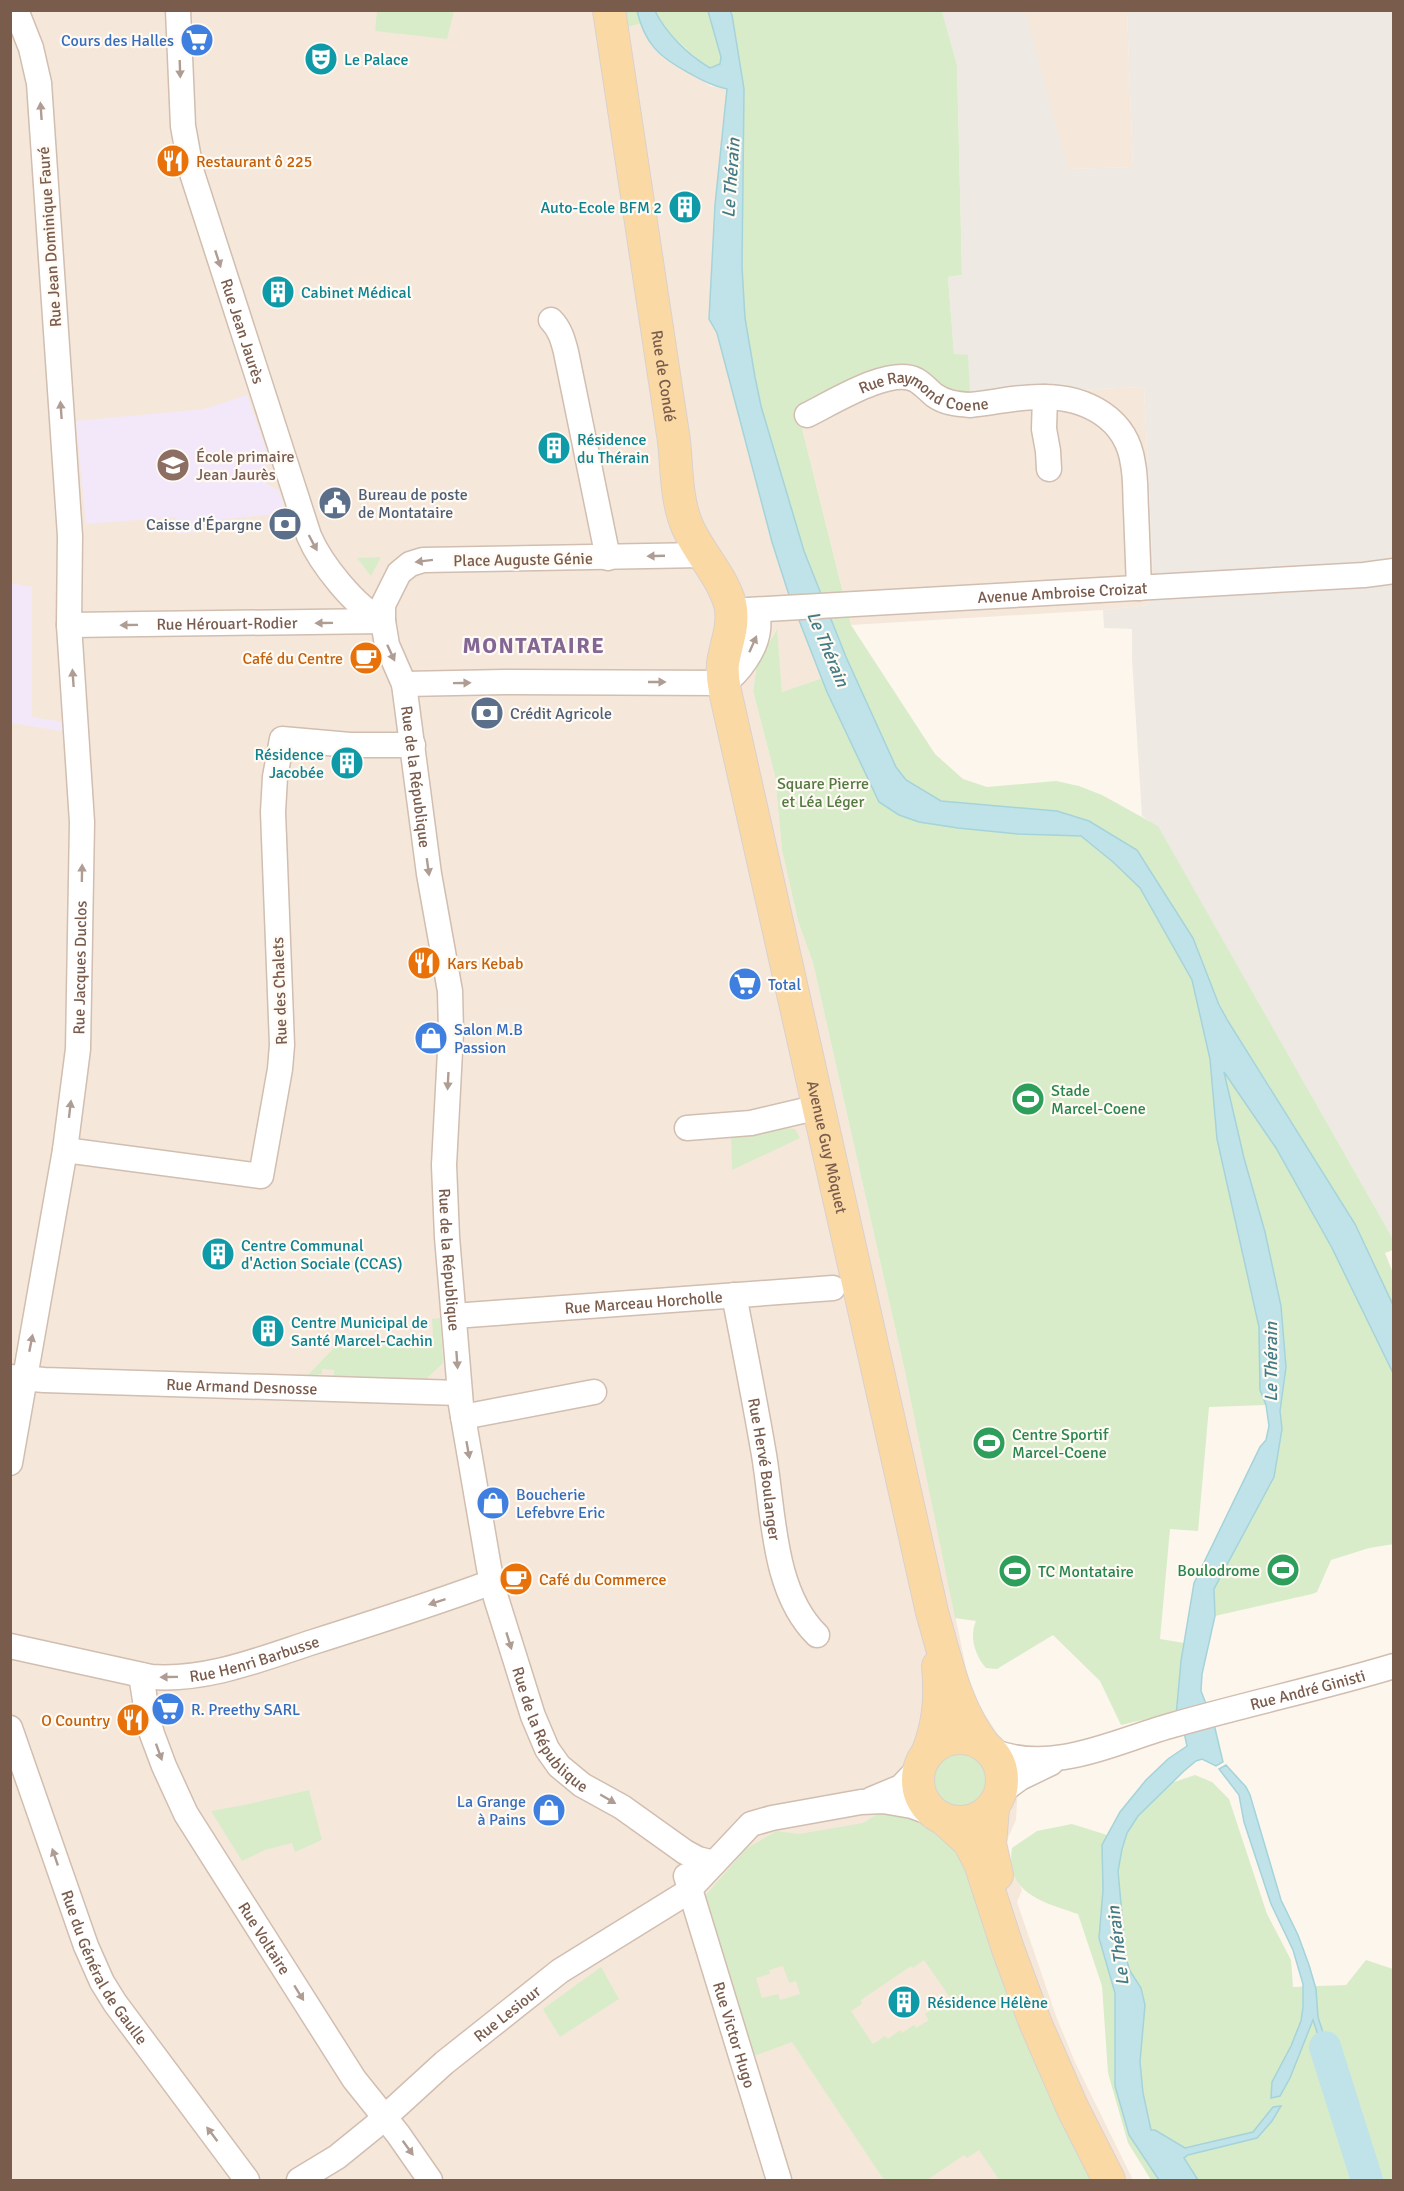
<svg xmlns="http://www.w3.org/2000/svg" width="1404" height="2191" viewBox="0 0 1404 2191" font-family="Signika,sans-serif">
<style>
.residential{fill:#f5e8da}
.industrial{fill:#efe9e4}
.education{fill:#f3e8fa}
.green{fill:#d8ecc9;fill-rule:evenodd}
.water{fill:#bfe3e8;stroke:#a5d3da;stroke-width:1.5}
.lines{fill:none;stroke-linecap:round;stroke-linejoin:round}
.river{stroke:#bfe3e8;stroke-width:32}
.minor-casing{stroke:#d1beb0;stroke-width:27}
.major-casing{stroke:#dad1cd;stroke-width:34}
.minor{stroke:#fff;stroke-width:24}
.major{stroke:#fbd9a5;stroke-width:32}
.oneway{fill:#af9d94}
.labels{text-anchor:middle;stroke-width:4.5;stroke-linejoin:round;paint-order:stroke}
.shop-label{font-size:16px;fill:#366cbe;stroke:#fffaf3;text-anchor:start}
.culture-label{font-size:16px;fill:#0d838f;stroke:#fffaf3;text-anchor:start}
.food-label{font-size:16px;fill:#c56008;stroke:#fffaf3;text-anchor:start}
.street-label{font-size:16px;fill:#7a5c4d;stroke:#fffaf3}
.education-label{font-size:16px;fill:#785e54;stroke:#fffaf3;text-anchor:start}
.service-label{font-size:16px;fill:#4e5e75;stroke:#fffaf3;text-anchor:start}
.park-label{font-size:16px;fill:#537a41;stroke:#fffaf3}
.leisure-label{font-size:16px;fill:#27864d;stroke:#fffaf3;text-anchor:start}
.water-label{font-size:18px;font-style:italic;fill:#437c86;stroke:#fffaf3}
.district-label{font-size:22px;font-weight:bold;letter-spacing:1.5px;fill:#846695;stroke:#fffaf3}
</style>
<rect width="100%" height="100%" fill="#fdf6ec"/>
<g class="residential">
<path d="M11,11H619L623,28L640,24L648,39L695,76L710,86L727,89L715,205L709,319L717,333L772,542L788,592L822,678L782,692L776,630L757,663L753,691L775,776L782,850L798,921L813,963L905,1372L971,1692L1019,1768L1016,1820L1006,1842L1010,1862L1022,1890L1017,1902L1056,2016L1075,2062L1133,2180H11Z"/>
<path d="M1025,11H1127L1133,167L1067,169Z"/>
<path d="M883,370L970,394L1144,387L1153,571L1148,605L1103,610L851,625L797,408L832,390Z"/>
</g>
<path class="industrial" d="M942,11H1025L1068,169L1133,167L1127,11H1393V1239L1158,827L1142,816L1132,659V629L1104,628L1103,610L1148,605L1153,571L1144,387L970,394L954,354L948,277L962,275L957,65Z"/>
<g class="education">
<path d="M247,395L270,461L263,470L267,484L279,491L286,513L202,521L201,525H196L197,532L177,534L176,517L86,524L76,421L204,409Z"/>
<path d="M10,583L32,587V717L68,723V732L11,723Z"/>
</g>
<g class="green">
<path d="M377,11V10L454,11L447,39L375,31Z"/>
<path d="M619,11H637L640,24L623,28Z"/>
<path d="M655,11H708L721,57L720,64L710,68L703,64L664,28Z"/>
<path d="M730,11H942L957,65L962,275L948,277L954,354L968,355L970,394L955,393L938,386L832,390L797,408L851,625L935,754L963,779L987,787L1056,781L1079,786L1102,795L1158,826L1393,1239V1250L1385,1253L1393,1273V1305L1355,1224L1219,1005L1193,938L1137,850L976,806L941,801L906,780L896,767L846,657L804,551L761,406L755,377L745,318L742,267L744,89Z"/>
<path d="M381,557L371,576L357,558Z"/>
<path d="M777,629L782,692L822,678L879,802L958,828L1018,834L1080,836L1113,862L1140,888L1192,980L1210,1059L1217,1139L1259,1327L1260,1390L1266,1405L1209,1407L1198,1531L1170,1529L1160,1639L1184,1643L1176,1712L1121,1725L1100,1681L1053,1635L997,1669L986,1668C975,1656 969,1636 976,1621L955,1618L905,1372L813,963L798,921L782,850L775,776L753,691L757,663Z"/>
<path d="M1224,1071L1276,1148L1332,1248L1393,1373L1394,1544L1369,1548L1331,1560L1317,1592L1312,1594L1215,1616L1214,1589L1274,1477L1282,1429L1280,1411L1286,1367L1281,1306L1265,1232L1244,1158Z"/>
<path d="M788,1128L795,1129L800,1138L732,1170L731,1137Z"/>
<path d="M440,1318L443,1363L426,1379L334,1376V1370L322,1369V1374L307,1376L334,1348L433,1337L432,1319Z"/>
<circle cx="960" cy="1779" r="31"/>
<path d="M1195,1775L1212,1782L1229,1799L1267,1914L1291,1960L1293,1987L1346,1985L1366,1960L1393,1969V2180H1151L1128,2143L1108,2073L1102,1986L1078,1914C1043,1902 1005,1894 1012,1848L1037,1831L1072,1824L1107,1835L1127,1833L1138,1816L1171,1783Z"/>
<path d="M309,1790L322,1840L295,1852L292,1843L265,1850L242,1861L211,1811L249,1804Z"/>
<path d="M886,1809L909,1811L945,1833L961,1860L1097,2180H999L979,2150L967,2158L964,2155L927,2180H884L792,2042L751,2057L704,1897L746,1849L776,1831L799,1834L863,1823ZM924,1960L951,1999L938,2008L937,2006L925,2014L929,2020L916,2028L914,2025L902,2033L900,2030L888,2039L885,2036L873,2044L851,2011L862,2004L861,2000L911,1966L913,1968ZM783,1966L789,1983L796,1981L800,1994L780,2000L778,1994L762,1998L756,1978L770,1974L769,1970Z"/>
<path d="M601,1967L619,1999L560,2037L543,2009Z"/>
</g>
<g class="water">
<path d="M637,11H655C666,33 688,55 710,68L720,64L721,57L708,11H730L732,15L744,89L742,267L745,318L755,377L761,406L804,551L846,657L896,767L906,780L941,801L1057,811L1089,821L1137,850L1193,938L1219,1005L1228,1021L1355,1224L1393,1305V1373L1332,1248L1276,1148L1224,1072L1244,1158L1265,1232L1281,1306L1286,1367L1280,1411L1282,1429L1274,1477L1214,1589L1215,1616L1202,1674L1201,1691L1214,1724L1223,1762L1216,1766L1202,1759L1196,1761L1184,1771L1138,1816L1127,1833L1122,1849L1118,1871L1126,1958L1130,1971L1141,1988L1145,2005L1140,2062L1143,2093L1151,2130H1155L1185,2148L1253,2132L1273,2107L1281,2106L1272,2121L1257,2138L1188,2155L1184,2158L1198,2180H1159L1129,2135L1115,2086V1993L1099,1938L1103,1890L1102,1845L1120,1812L1146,1780L1168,1759L1187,1746L1184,1732L1176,1716L1181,1661L1194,1583L1260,1447L1266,1440L1269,1426L1266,1405L1260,1390L1259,1327L1217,1139L1210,1059L1192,980L1140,888L1113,862L1081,836L1018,834L958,828L919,822L899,815L879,802L827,692L788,592L772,542L717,333L709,319L715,205L727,89C712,86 702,80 689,73C659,57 645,44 637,11Z"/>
<path d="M1226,1765L1246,1787L1250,1795L1281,1900L1298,1935L1309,1965L1316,1989L1318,2017L1340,2086H1335L1313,2020L1290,2078L1280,2096L1271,2098L1272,2082L1291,2046L1301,2021L1303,2007V1984L1293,1950L1271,1904L1244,1822L1239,1795L1219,1769Z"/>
<path d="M1343,2095L1370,2180H1365L1338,2096Z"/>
</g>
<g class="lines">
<path class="river" d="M1325,2047L1367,2180"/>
<g class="minor-casing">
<g id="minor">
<path id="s1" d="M178,10L183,126L191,170L309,536C321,564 355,607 383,621"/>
<path d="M551,320C560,329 563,340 566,352L608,558"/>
<path d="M1045,397L1044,429L1048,451L1049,469"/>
<path id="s2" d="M807,415C832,403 890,366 916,380C923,384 928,390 934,395C945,403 957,404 970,405C994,403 1018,396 1043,397C1086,397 1127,418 1133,464C1136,479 1135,495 1136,510C1137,536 1138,562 1139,588"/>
<path id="s3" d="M703,555L423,560L410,564L399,573L383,605V621L387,645L404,684L429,874L450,991L451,1032L444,1165L447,1237L461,1405L489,1568L496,1598L533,1716L547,1749L559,1766L582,1785L622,1807L685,1852L698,1859L714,1863"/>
<path id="s4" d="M731,611L1364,575L1394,571"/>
<path id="s5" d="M69,625L383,621"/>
<path d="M404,684L505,682L724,683C739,673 756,649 758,630C759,624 758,617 758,610"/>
<path d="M687,1128L751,1123L819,1107"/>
<path d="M65,1150L261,1176L280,1069L282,1045L273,812L275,777L282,739L350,745H413"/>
<path id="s6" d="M734,1295C744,1346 754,1397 763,1449C774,1508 771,1590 817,1635"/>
<path id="s7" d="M454,1316L833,1288"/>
<path id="s8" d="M10,1377L44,1380L459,1393"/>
<path d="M463,1417L594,1392"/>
<path id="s9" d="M10,1463L65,1150L78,1049L82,822L69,625L70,536L39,83L31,48L16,10"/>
<path id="s10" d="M10,1646L151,1677C207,1681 261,1659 313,1642C373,1623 433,1604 492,1582"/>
<path id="s11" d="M141,1675L148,1719L152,1734L164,1766L186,1814L354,2079L398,2134L430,2180"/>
<path id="s12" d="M10,1728L86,1946L102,1982L115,2003L247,2180"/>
<path id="s13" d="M992,1751C1053,1775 1115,1741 1173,1725C1246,1704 1321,1688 1394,1666"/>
<path d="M1001,1792L1020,1778L1051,1763"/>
<path d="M872,1799L901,1787L920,1767"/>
<path id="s14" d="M686,1876L779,2180"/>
<path id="s15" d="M299,2180L337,2157L374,2127L444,2063L560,1971L686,1893L751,1824L772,1818L861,1802L883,1801L912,1806L937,1815"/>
</g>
</g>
<g class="major-casing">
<g id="major">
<path id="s16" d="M609,10L674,441C677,470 676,501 688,528C700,554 722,576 730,604C735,624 726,644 723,663C722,673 723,681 725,691L932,1612C945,1656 955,1708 984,1745"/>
<circle cx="960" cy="1780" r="42"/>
<path d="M927,1754C939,1724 941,1698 938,1666"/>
<path d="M993,1808L990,1844L997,1875"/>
<path d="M945,1820L969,1842L980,1863L1008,1949L1035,2022L1073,2109L1109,2180"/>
</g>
</g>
<use href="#minor" class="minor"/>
<use href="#major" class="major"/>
</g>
<defs><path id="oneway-solid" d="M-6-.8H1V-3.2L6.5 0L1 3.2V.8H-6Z" transform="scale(1.5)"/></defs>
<g class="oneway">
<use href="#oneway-solid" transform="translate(180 69) rotate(88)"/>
<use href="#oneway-solid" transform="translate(41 111) rotate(-94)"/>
<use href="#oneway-solid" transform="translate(218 259) rotate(72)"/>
<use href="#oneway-solid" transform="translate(61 410) rotate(-94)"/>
<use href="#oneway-solid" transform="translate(313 543) rotate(62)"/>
<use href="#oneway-solid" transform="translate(656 556) rotate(178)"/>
<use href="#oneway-solid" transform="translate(424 561) rotate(173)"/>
<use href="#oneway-solid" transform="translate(324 623) rotate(179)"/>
<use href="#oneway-solid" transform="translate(129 625) rotate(179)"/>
<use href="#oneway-solid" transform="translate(753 644) rotate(-66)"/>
<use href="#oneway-solid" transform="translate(391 653) rotate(65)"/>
<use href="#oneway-solid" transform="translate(73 678) rotate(-94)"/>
<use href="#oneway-solid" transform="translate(657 682)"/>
<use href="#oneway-solid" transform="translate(462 683) rotate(-1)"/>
<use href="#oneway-solid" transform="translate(428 867) rotate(82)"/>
<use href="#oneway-solid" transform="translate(82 873) rotate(-89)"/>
<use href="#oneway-solid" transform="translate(448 1081) rotate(93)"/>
<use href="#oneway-solid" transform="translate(70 1109) rotate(-83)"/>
<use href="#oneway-solid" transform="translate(31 1343) rotate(-79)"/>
<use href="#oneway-solid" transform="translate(457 1360) rotate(86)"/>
<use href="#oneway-solid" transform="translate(468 1450) rotate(80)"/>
<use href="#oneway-solid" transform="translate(437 1602) rotate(162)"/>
<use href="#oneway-solid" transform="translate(509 1641) rotate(73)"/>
<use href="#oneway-solid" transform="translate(169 1677) rotate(179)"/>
<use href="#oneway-solid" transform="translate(159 1752) rotate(70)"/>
<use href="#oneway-solid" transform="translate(608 1799) rotate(30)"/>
<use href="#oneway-solid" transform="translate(55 1857) rotate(-109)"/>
<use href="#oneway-solid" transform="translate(299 1993) rotate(58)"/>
<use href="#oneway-solid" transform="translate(212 2134) rotate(-127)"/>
<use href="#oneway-solid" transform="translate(408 2148) rotate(54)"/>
</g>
<defs>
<g id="supermarket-disc" transform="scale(1.725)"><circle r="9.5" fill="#3f7fe0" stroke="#fffaf3"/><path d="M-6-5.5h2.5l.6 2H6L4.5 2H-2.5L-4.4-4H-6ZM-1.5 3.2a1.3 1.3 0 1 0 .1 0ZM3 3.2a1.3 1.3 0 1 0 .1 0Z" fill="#fff"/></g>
<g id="theatre-disc" transform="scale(1.725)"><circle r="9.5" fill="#0f9aa8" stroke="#fffaf3"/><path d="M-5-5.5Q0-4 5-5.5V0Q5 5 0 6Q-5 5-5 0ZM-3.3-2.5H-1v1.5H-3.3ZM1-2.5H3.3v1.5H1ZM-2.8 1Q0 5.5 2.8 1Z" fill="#fff"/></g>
<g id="restaurant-disc" transform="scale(1.725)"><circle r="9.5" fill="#e8710a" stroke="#fffaf3"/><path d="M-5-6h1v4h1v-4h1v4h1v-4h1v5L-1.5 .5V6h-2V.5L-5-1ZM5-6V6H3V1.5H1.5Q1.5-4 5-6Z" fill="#fff"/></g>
<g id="building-disc" transform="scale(1.725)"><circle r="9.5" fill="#0f9aa8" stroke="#fffaf3"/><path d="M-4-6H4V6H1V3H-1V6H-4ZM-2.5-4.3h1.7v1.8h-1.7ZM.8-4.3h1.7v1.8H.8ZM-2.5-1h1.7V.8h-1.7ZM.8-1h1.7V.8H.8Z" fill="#fff"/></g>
<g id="school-disc" transform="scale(1.725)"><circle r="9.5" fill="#8d6e63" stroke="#fffaf3"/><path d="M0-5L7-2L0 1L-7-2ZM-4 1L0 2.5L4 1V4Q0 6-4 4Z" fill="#fff"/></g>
<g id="civic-disc" transform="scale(1.725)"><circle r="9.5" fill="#5c6f8a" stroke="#fffaf3"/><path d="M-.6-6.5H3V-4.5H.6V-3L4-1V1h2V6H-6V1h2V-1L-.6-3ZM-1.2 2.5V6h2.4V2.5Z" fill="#fff"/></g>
<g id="bank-disc" transform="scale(1.725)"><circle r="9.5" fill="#5c6f8a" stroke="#fffaf3"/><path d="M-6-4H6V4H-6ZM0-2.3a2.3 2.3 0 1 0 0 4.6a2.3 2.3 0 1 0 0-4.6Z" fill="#fff"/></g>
<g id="cafe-disc" transform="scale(1.725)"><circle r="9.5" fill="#e8710a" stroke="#fffaf3"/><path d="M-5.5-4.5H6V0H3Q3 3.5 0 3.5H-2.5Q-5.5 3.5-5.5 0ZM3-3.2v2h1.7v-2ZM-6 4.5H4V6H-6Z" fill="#fff"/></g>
<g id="shop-disc" transform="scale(1.725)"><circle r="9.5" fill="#3f7fe0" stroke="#fffaf3"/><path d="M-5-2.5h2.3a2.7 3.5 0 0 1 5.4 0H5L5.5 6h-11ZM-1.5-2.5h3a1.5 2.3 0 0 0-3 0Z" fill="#fff"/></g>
<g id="stadium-disc" transform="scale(1.725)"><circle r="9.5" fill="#2e9e5b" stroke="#fffaf3"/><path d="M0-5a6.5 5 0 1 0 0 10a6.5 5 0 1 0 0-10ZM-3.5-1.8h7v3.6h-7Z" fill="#fff"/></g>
</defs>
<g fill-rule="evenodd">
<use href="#supermarket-disc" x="197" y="40"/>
<use href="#theatre-disc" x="321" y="59"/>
<use href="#restaurant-disc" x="173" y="161"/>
<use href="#building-disc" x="685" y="207"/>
<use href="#building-disc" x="278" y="292"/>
<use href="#building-disc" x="554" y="448"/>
<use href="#school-disc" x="173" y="465"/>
<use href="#civic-disc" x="335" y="503"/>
<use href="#bank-disc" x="285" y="524"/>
<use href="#cafe-disc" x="366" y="658"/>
<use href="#bank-disc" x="487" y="713"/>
<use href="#building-disc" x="347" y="763"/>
<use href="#restaurant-disc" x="424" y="963"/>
<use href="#supermarket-disc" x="745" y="984"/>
<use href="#shop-disc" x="431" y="1038"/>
<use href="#stadium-disc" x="1028" y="1099"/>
<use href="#building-disc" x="218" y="1254"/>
<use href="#building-disc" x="268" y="1331"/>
<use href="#stadium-disc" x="989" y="1443"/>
<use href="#shop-disc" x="493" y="1503"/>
<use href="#stadium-disc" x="1283" y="1570"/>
<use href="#stadium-disc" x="1015" y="1571"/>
<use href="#cafe-disc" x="516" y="1579"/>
<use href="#supermarket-disc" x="168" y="1709"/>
<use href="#restaurant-disc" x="133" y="1720"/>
<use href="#shop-disc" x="549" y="1810"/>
<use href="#building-disc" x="904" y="2002"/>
</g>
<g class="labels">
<g class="shop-label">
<text x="174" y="46" text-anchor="end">Cours des Halles</text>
<text x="768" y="990">Total</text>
<text x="454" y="1035">Salon M.B<tspan x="454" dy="18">Passion</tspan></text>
<text x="516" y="1500">Boucherie<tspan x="516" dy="18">Lefebvre Eric</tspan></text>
<text x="191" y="1715">R. Preethy SARL</text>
<text x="526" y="1807" text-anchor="end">La Grange<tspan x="526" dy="18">à Pains</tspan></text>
</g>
<g class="culture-label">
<text x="344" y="65">Le Palace</text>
<text x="662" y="213" text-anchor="end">Auto-Ecole BFM 2</text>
<text x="301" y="298">Cabinet Médical</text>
<text x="577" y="445">Résidence<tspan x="577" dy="18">du Thérain</tspan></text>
<text x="324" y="760" text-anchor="end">Résidence<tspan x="324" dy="18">Jacobée</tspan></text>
<text x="241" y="1251">Centre Communal<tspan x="241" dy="18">d'Action Sociale (CCAS)</tspan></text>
<text x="291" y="1328">Centre Municipal de<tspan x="291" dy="18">Santé Marcel-Cachin</tspan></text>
<text x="927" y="2008">Résidence Hélène</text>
</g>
<g class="food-label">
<text x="196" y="167">Restaurant ô 225</text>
<text x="343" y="664" text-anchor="end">Café du Centre</text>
<text x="447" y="969">Kars Kebab</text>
<text x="539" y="1585">Café du Commerce</text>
<text x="110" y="1726" text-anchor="end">O Country</text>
</g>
<g class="street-label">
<text transform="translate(49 237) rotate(-94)" y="6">Rue Jean Dominique Fauré</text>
<text dy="6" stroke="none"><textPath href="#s1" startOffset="330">Rue Jean Jaurès</textPath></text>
<text dy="6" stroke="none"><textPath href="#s16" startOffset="370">Rue de Condé</textPath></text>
<text dy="6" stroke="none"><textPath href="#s2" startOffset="128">Rue Raymond Coene</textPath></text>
<text transform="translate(523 559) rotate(-1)" y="6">Place Auguste Génie</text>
<text dy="6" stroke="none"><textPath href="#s4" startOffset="332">Avenue Ambroise Croizat</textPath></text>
<text dy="6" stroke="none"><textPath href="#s5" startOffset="158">Rue Hérouart-Rodier</textPath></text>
<text dy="6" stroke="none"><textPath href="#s3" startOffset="520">Rue de la République</textPath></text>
<text dy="6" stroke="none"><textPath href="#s9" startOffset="501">Rue Jacques Duclos</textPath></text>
<text transform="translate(279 991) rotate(-92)" y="6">Rue des Chalets</text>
<text dy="6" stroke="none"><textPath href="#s16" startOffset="1167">Avenue Guy Môquet</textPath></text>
<text dy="6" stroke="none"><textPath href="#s3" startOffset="1006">Rue de la République</textPath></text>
<text dy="6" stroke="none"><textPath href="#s7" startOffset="190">Rue Marceau Horcholle</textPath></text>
<text dy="6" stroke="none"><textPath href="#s8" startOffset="232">Rue Armand Desnosse</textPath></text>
<text dy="6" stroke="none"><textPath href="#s6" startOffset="177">Rue Hervé Boulanger</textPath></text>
<text dy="6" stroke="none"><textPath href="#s10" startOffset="250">Rue Henri Barbusse</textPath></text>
<text dy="6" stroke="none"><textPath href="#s13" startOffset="326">Rue André Ginisti</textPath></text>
<text dy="6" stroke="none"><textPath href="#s3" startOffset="1492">Rue de la République</textPath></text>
<text dy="6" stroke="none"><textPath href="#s11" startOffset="294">Rue Voltaire</textPath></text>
<text dy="6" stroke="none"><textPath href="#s12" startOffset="258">Rue du Général de Gaulle</textPath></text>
<text dy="6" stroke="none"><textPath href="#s15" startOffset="267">Rue Lesiour</textPath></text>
<text dy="6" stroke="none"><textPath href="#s14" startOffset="166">Rue Victor Hugo</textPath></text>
</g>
<g class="education-label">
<text x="196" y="462">École primaire<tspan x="196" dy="18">Jean Jaurès</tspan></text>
</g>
<g class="service-label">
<text x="358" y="500">Bureau de poste<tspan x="358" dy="18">de Montataire</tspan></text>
<text x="262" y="530" text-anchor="end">Caisse d'Épargne</text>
<text x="510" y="719">Crédit Agricole</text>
</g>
<g class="park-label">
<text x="823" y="789">Square Pierre<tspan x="823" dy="18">et Léa Léger</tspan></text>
</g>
<g class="leisure-label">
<text x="1051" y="1096">Stade<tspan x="1051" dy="18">Marcel-Coene</tspan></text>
<text x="1012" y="1440">Centre Sportif<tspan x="1012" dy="18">Marcel-Coene</tspan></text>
<text x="1260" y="1576" text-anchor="end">Boulodrome</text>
<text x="1038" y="1577">TC Montataire</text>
</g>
<g class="water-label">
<text transform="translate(731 178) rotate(-86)" y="6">Le Thérain</text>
<text transform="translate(828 649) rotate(67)" y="6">Le Thérain</text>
<text transform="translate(1271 1362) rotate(-90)" y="6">Le Thérain</text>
<text transform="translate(1118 1946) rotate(-97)" y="6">Le Thérain</text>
</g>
<g class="district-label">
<text x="534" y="653">MONTATAIRE</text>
</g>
</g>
<rect width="1404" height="2191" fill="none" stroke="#7a5c4d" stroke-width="24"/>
</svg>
